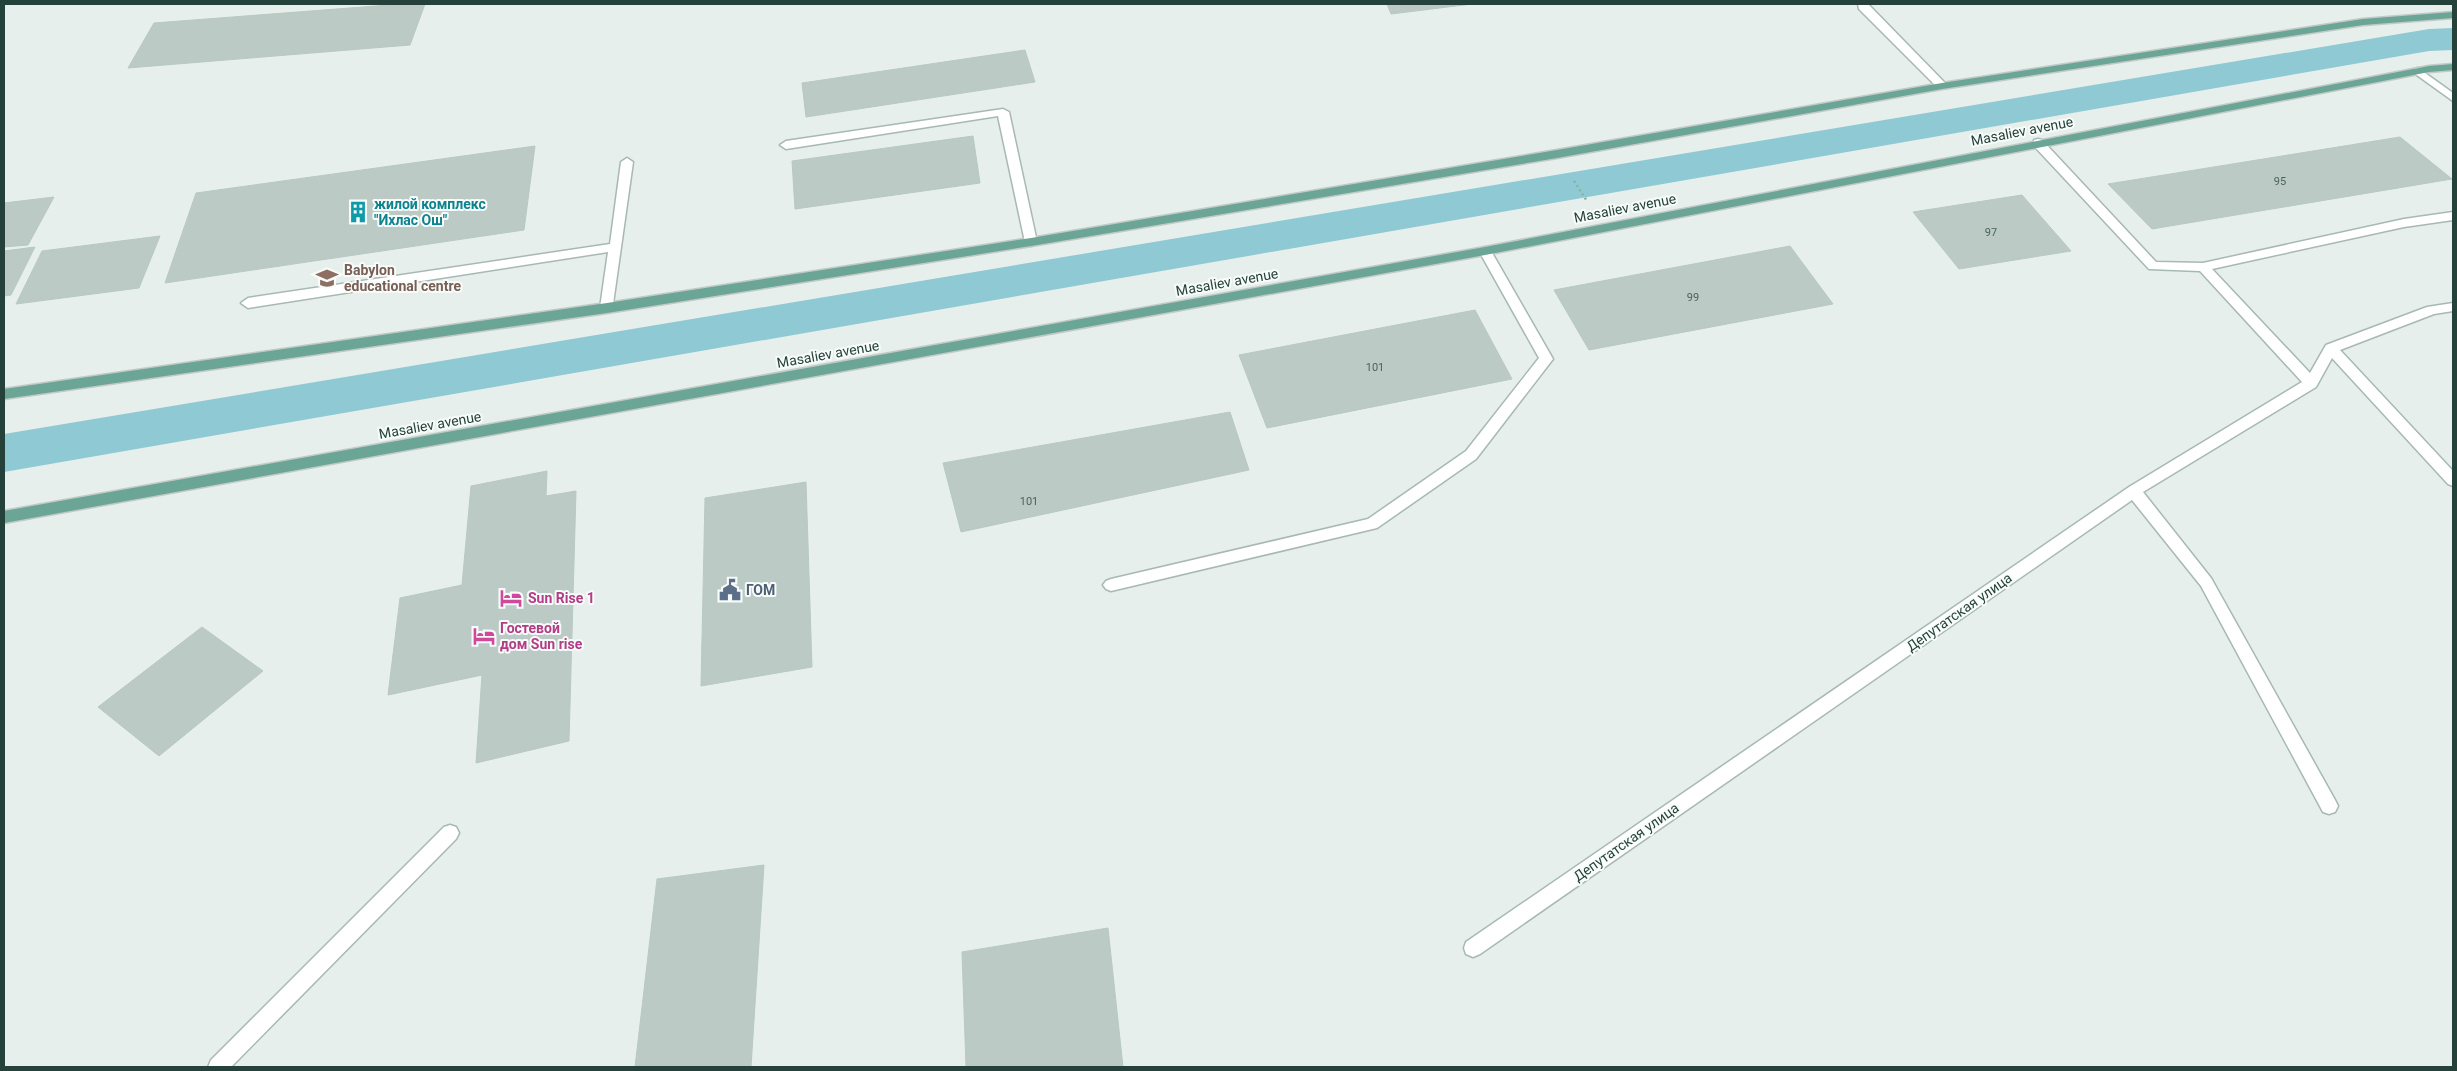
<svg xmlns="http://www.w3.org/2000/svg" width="2457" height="1071" viewBox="0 0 2457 1071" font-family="Roboto,sans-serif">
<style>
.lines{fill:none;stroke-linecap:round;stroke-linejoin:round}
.canal{fill:#8ec9d4;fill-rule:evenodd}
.building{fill:#bbcac4;stroke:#b8c9c2}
.minor-casing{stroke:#a8b8b2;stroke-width:3}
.major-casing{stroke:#c2cac8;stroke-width:3}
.path{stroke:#86b3a5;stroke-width:2.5;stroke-dasharray:2 3;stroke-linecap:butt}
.minor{fill:#fff;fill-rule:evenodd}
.major{fill:#6aa596;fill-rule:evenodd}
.labels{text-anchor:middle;stroke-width:4;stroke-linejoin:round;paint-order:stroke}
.number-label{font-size:11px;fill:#4a645c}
.street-label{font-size:14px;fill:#24423a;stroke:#f7fbf9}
.culture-label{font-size:14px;font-weight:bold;fill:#0d838f;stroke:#f7fbf9;text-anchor:start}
.education-label{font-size:14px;font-weight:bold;fill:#785e54;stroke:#f7fbf9;text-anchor:start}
.service-label{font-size:14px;font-weight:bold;fill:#4e5e75;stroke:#f7fbf9;text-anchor:start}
.hotel-label{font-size:14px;font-weight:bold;fill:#b23c85;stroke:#f7fbf9;text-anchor:start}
</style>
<rect width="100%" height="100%" fill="#e6efeb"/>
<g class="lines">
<path class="canal" d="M2453,28V50L2429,51L4,472V434L2429,29Z"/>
</g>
<g class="building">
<path d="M402,4H425L410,45L128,68L154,23Z"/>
<path d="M1387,4H1472L1391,14Z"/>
<path d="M1025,50L1035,82L806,117L802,83Z"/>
<path d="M973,136L980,183L795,209L792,161Z"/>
<path d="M2400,137L2452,179L2152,229L2108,184Z"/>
<path d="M535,146L524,230L165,283L196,193Z"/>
<path d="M2022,195L2071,251L1959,269L1913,212Z"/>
<path d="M54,197L28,245L4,247V203Z"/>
<path d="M160,236L139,288L16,304L42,251Z"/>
<path d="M1790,246L1833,304L1589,350L1554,290Z"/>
<path d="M35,247L11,295L4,296V251Z"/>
<path d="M1475,310L1512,379L1267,428L1239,355Z"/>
<path d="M1230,412L1249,470L961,532L943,463Z"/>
<path d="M547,471L546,496L576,491L569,741L476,763L482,675L388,695L400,598L462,585L471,486Z"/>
<path d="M806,482L812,667L701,686L705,498Z"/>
<path d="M202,627L263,671L159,756L98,707Z"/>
<path d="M764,865L751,1067H635L657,879Z"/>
<path d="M1108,928L1123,1067H966L962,952Z"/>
</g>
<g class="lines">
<g class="minor-casing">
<g id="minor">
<path d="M1858,4H1868L1946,84V88H1938L1859,9Z"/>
<path d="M2418,68L2453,93V101L2414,73V69Z"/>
<path d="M1003,109L1009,112L1037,242L1031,246L1025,242L998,116L786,149L780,145L786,141Z"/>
<path d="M2038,139L2042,140L2156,262L2203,263L2404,219L2453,212V220L2404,227L2212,269L2310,373L2326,345L2427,307L2453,303V311L2434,314L2340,350L2453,471V486L2448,484L2332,358L2316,387L2143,492L2211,578L2335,800L2338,806L2335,812L2329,814L2323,812L2201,586L2132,500L1480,954L1473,957L1466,954L1464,948L1466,942L2129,487L2302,382L2200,271L2149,269L2034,146V140Z"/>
<path d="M627,158L633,162L612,311H602L600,308L608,252L248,308L241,303L248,298L610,244L621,162Z"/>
<path d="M1485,247L1491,251L1553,359L1476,459L1377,528L1111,591L1106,589L1103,585L1106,581L1111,579L1368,519L1466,451L1539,358L1479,251Z"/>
<path d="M450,825L456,827L459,833L456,839L231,1067H208L211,1060L444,827Z"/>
</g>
</g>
<g class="major-casing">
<g id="major">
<path d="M2453,12V18L2363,25L1942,89L1557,158L1031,246L607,313L4,399V389L607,303L1031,238L1557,150L1942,83L2363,19Z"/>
<path d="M2453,64V70L2429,72L1485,255L4,523V511L1485,247L2429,66Z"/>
</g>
</g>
<path class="path" d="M1574,181L1587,201"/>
<use href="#minor" class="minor"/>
<use href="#major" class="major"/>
</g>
<defs>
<g id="building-bare" transform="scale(1.725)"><path d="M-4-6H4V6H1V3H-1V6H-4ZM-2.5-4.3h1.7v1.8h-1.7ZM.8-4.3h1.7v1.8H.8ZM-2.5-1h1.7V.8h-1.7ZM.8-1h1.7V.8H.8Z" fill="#0f9aa8" stroke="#f7fbf9" stroke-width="2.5" paint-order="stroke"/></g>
<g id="school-bare" transform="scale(1.725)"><path d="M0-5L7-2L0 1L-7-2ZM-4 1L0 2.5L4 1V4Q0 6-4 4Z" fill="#8d6e63" stroke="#f7fbf9" stroke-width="2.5" paint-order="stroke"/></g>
<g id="civic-bare" transform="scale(1.725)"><path d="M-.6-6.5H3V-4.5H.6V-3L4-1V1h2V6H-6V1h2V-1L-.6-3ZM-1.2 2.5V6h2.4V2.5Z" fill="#5c6f8a" stroke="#f7fbf9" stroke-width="2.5" paint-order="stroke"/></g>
<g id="hotel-bare" transform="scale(1.725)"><path d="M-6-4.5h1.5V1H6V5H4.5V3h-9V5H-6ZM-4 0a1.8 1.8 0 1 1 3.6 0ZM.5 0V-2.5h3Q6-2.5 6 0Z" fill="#d1479c" stroke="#f7fbf9" stroke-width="2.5" paint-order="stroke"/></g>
</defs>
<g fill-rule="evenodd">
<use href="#building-bare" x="358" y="212"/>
<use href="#school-bare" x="327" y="278"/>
<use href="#civic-bare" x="730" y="590"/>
<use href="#hotel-bare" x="511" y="598"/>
<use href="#hotel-bare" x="484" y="636"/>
</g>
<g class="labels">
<g class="number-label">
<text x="2280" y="185">95</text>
<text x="1991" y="236">97</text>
<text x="1693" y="301">99</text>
<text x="1375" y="371">101</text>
<text x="1029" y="505">101</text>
</g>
<g class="street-label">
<text transform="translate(2022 131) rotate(-11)" y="5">Masaliev avenue</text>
<text transform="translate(1625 208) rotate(-11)" y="5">Masaliev avenue</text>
<text transform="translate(1227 282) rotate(-10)" y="5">Masaliev avenue</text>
<text transform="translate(828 354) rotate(-10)" y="5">Masaliev avenue</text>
<text transform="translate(430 425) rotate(-10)" y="5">Masaliev avenue</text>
<text transform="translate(1959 612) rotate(-35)" y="5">Депутатская улица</text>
<text transform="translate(1626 842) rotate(-35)" y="5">Депутатская улица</text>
</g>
<g class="culture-label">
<text x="374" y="209">жилой комплекс<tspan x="374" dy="16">"Ихлас Ош"</tspan></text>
</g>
<g class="education-label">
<text x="344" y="275">Babylon<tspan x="344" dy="16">educational centre</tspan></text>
</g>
<g class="service-label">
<text x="746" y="595">ГОМ</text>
</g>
<g class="hotel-label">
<text x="528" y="603">Sun Rise 1</text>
<text x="500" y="633">Гостевой<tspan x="500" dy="16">дом Sun rise</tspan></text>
</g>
</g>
<rect width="2457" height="1071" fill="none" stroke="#24423a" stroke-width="10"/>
</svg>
